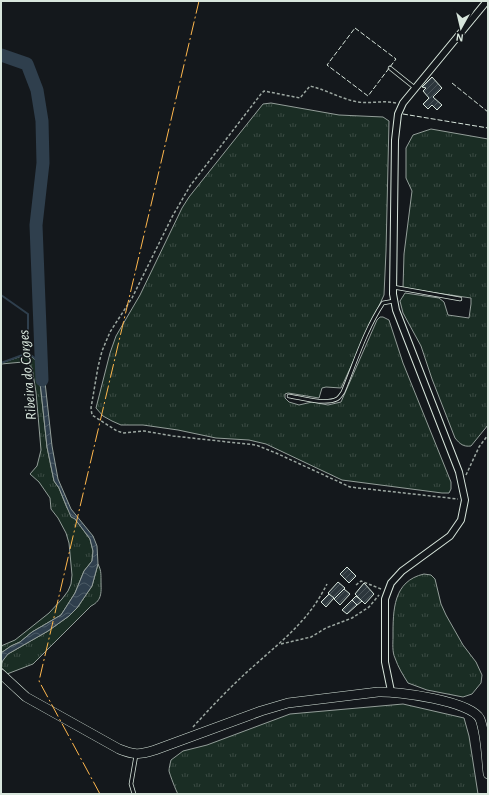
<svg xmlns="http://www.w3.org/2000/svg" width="489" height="795" viewBox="0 0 489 795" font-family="'Alegreya Sans',sans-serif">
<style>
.grass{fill:url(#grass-tufts);stroke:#939e99}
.water{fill:url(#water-waves);stroke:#939e99}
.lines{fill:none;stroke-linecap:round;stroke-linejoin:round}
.stream{stroke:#2f3f4d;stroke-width:2}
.river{stroke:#2f3f4d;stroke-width:13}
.building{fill:url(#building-hatch);stroke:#d8e6dc}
.lane-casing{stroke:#d8e6dc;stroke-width:4.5}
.street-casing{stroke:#d8e6dc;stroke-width:8}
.secondary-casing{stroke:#d8e6dc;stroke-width:10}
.path{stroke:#9da8a2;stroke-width:1.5;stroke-dasharray:3 2;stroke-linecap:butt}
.lane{stroke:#14181c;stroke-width:3}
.street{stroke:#14181c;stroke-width:6}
.secondary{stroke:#14181c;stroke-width:9}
.fence{stroke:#d8e6dc;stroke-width:1;stroke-dasharray:5 2;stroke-linecap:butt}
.power{stroke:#ffb74d;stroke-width:1;stroke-dasharray:14 3 2 3;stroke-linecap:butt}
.labels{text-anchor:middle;stroke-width:3;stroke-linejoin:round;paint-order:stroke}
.water-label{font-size:15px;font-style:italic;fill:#d8e6dc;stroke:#14181c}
</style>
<defs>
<pattern id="grass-tufts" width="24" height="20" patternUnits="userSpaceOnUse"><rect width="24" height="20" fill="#1a2d24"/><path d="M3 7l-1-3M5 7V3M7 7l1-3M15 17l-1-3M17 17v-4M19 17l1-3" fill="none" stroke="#3b4b43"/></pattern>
<pattern id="water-waves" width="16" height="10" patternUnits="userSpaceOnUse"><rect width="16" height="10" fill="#2f3f4d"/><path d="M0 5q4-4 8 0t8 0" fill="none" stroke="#4c5b66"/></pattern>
<pattern id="building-hatch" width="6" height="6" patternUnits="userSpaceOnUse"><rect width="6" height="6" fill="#2c363c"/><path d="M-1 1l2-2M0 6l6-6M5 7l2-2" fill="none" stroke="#4a5358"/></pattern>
</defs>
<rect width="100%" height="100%" fill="#14181c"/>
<g class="grass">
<path d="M271,103L339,115L383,117L389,121L386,251L384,295L341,388L326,387L322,388L319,398L288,393L285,394V398L289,402L299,405L312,402L328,405L341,402L377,320L380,317H383L389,320L403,363L451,482V489L449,493H442L342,480L266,444L249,440L216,438L178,430L143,425H121L112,421L103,416L96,408L110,353L116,336L140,295L182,208L189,197L263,104Z"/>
<path d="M431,129L488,139V425L471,446C463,447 460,444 455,438L432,379L421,346L403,313L400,301L405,293L439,298L444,302L448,315L469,318L471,304V298L403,288L404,254L412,191L406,178V148L413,135Z"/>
<path d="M28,354L37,361L41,391L47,447L54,481L59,488L67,508L90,539L93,551L92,561L84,571L75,593L61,615L32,632L20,642L11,646L1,653V646L15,640L49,613L62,599L68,591L71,584L72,575L69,543L66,533L58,518L51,509L50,498L39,482L30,474L37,466L41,450L36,392L32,368L28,363L23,362L1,364V363Z"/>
<path d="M98,564C101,570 101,573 101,580C101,591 103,600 91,606L33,664L7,674L1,667L3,659L8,654L48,631L69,616L77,608L92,586Z"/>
<path d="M424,574L431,575L435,579L441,604L446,615L463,645L476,662L482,675L481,683L472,694L463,697L427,690L408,683C403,675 398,667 395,658C392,652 393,643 393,637C393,610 393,581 424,574Z"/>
<path d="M403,704L464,718L469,736L478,794H178C176,791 170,775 169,771C169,768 170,764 171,760L183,751L207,745L290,714Z"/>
</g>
<path class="water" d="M37,361L43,364L52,446L58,479L71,509L93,536L97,546L98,564L92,586L77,608L69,616L48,631L8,654L1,663V653L11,646L20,642L32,632L61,615L75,593L84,571L92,561L93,551L90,539L75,519L71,517L59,488L54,481L47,447L41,391Z"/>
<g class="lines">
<g class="stream">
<path d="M1,295L28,314V353"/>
<path d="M28,353L40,362"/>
<path d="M1,363L28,353"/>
</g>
<path class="river" d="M1,55L27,64L37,90L42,121L43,163L36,225L42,380"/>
</g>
<g class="building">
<path d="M432,77L442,88L433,97L442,105L437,110L432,105L428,109L423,104L429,98L423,91L426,88L422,87Z"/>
<path d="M347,567L356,576L349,583L340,574Z"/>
<path d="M338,582L345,588L334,599L328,593Z"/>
<path d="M364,583L374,594L365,604L355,594Z"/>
<path d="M344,589L350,594L340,605L334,599Z"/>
<path d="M329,594L334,598L326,607L321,602Z"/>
<path d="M356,596L362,601L357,605L352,600Z"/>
<path d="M352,600L357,605L347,614L342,610Z"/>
</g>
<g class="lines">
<g class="lane-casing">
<g id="lane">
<path d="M390,68L415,88"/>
<path d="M393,287L460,299"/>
<path d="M289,396C302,398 325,405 337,399C339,398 341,395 343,392C355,363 365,330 383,303L394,301"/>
<path d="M134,794L131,784L136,755"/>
</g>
</g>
<g class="street-casing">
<path id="street" d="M391,691L385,662V599L391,583L402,571L450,536L461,520L465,500L459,472L396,310L393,294L395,140L398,114L403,103L487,1"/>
</g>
<g class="secondary-casing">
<path id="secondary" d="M1,674L26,697L119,749C134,755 139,755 155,750L261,711L288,703L378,692C397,691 472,701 480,719C486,735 486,758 488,774"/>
</g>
<g class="path">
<path d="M396,103C383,100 371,104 358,102C341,99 327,90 310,86L300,98L264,91L261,94L190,186L172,217L132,298L110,332L102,351L98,367L91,408L92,415L117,431L124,433L144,431L173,436L256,445L276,453L350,487L458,499"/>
<path d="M466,475L479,447L488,435"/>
<path d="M356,585L361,581L381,589"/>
<path d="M281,644L311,637L326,628L352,618L369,607L379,595"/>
<path d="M193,727C213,705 234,683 256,664C285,638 309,620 327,584"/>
</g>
<use href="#lane" class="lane"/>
<use href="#street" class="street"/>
<use href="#secondary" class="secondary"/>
<g class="fence">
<path d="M355,28L396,59L368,96L327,65Z"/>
<path d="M452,83L488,112"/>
<path d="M403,114L488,128"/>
</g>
<path class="power" d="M100,794L39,681L199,1"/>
</g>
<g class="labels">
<g class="water-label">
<text transform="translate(27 375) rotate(-95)" y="5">Ribeira do Corges</text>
</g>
</g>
<rect width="489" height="795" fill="none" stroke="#d8e6dc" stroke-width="4"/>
<g transform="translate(461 28) rotate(188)" stroke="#14181c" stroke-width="3" paint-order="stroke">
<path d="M0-3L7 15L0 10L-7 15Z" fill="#d8e6dc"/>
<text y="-6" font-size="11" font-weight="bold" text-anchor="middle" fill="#d8e6dc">N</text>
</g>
</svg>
